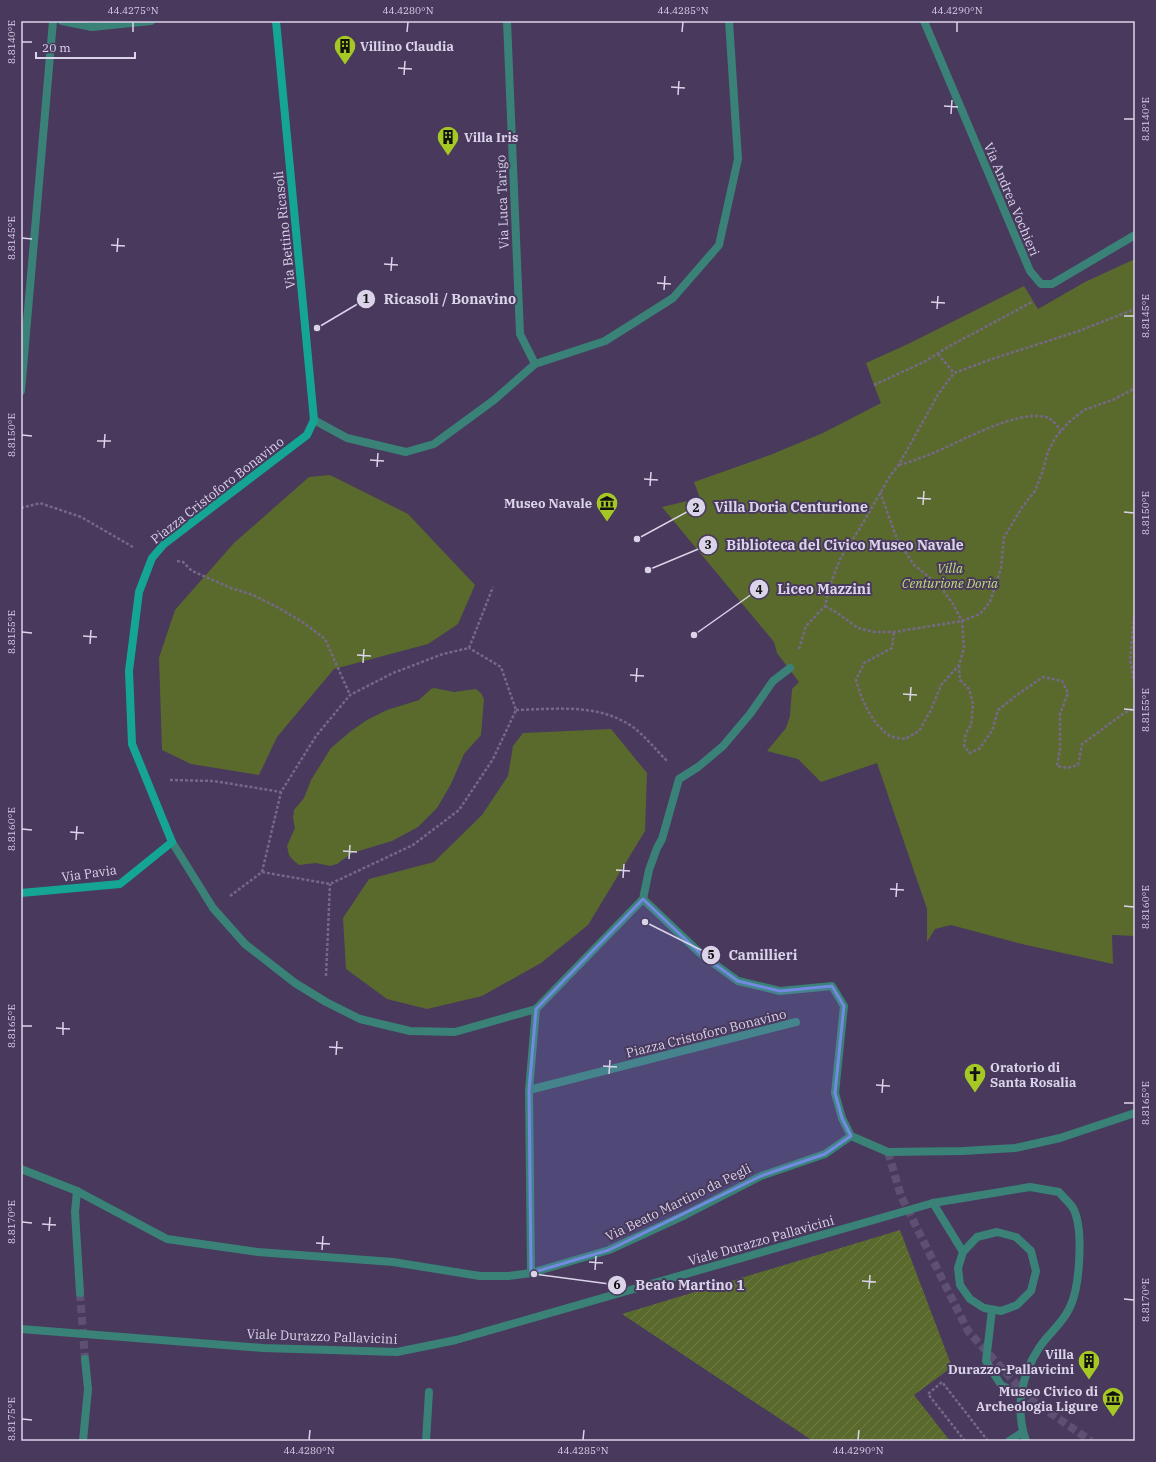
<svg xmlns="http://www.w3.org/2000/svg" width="1156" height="1462" viewBox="0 0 1156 1462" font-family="'IBM Plex Serif',serif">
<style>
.park{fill:#5a6a2d}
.garden{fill:url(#garden-furrows)}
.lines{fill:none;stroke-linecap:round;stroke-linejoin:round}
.street-tunnel{stroke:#5e5072;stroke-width:8;stroke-dasharray:8 4;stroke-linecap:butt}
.path{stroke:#756888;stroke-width:2.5;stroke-dasharray:3 2;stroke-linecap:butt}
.lane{stroke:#3a8277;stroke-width:8}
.street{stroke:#3a8277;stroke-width:8}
.secondary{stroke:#15a594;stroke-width:8}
.marked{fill:#728ae0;fill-opacity:0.2;stroke:#728ae0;stroke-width:3;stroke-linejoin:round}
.ticks{fill:none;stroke:#dbd3e9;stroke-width:1.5}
.labels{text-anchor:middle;stroke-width:4;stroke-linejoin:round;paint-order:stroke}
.poi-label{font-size:13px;font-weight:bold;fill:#dbd3e9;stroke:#48395d;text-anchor:start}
.street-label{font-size:13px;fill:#dbd3e9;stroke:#48395d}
.park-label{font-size:13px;font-style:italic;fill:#c2df75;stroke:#48395d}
.leader{fill:none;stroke:#dbd3e9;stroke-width:1.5}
.callout-dot{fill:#dbd3e9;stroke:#48395d;stroke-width:1.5}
.mark-label{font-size:12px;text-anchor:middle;font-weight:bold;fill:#111}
.callout-label{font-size:14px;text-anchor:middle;font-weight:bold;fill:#dbd3e9;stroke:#48395d;stroke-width:4;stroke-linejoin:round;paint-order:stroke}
.neatline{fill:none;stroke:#dbd3e9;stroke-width:1.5}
.ticks-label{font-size:10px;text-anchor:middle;fill:#dbd3e9}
</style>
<defs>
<pattern id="garden-furrows" width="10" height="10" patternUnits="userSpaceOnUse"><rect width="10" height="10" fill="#5a6a2d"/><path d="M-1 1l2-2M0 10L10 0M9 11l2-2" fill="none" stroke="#717e4b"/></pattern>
</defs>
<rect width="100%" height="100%" fill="#48395d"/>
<g class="park">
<path d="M1135,259V936L1112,935L1113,964L1022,944L951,925L935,929L927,942V909L877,763L821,782L798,759L767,751L786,728L790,716L792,689L799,682L777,653L774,642L662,507L700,498L694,482L770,455L823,433L881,403L874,385L866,363L908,344L1024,286L1038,309L1085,282Z"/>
<path d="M330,475L408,514L475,585L458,624L428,644L334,669L277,737L259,775L191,764L162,750L159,658L175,610L234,543L309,477Z"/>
<path d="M434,688L454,692L476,689L481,693L484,699L481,735L464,754L451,784L437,808L418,827L392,841L352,853L337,864L330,866L316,863L299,865L293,860L289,855L287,846L295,828L293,818L294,810L304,798L311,780L331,748L351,731L367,720L387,710L419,700L431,689Z"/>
<path d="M611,729L647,773L645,831L588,925L541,963L482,996L427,1009L387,999L346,969L343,918L369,879L434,862L482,815L508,776L513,746L523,733Z"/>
</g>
<path class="garden" d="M900,1230L952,1367L914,1395L950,1441H813L622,1314Z"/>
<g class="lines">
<g class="street-tunnel">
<path d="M888,1152L901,1196L968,1331L1030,1399L1091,1441"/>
<path d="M80,1293L85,1359"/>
</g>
<g class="path">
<path d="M938,354L954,373"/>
<path d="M874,385L924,362L948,347L1032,302"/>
<path d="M899,465C910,462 920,458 931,454C960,442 1015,410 1046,417C1053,419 1057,426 1061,431"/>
<path d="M880,492L897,539L914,565L940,586L953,604L962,621L964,648L959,665L941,685L931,710L919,731L905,739C900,738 894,738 890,736C871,723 862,701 856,680L864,663L892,648L894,632"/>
<path d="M21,508L40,503L81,517L133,547"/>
<path d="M177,561L183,562L192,571L231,588L253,595L279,608L304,623L325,639L350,695"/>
<path d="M825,606L836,612L858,628L874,632H894L962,621L980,614L990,602L1001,568L1004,537L1023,506L1035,491L1043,470L1048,452L1055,438L1068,423L1084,410L1115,399L1135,388"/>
<path d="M1135,606L1130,659L1135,688"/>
<path d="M799,649L806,626L825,606L829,588L840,559L860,528L890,476L898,466L939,393L954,373L995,358L1079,331L1135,309"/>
<path d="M959,665L960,680L969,689L973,704L971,725L966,733L964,745L969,753L979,749L992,731L998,710L1021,692L1043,677L1062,681L1068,693L1060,714V749L1057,766L1067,768L1078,765L1082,744C1100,732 1116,717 1135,707"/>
<path d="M516,710C557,709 598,703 633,727C645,736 657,751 668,762"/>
<path d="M170,780L214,781L281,792"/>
<path d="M262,872L330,884L413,845L459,810L493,759L516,710L501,667L469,648"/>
<path d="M230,896L262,872L281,792L316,736L350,695L393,673L443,654L469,648L493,587"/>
<path d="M326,976L330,884"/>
<path d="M965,1441L928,1394L942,1382L988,1441"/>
</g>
<path class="lane" d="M529,1090L796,1022"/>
<g class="street">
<path d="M62,21L92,27L151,21"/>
<path d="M507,21L520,334L535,364L605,341L673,298L719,245L738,159L729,21"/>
<path d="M924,21L1030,271L1041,284H1052L1135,235"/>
<path d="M21,391L53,21"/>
<path d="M314,420L347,438L406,452L434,444L494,400L535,364"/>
<path d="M172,842L213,908L245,944L295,983L326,1002L360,1019L410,1031L455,1032L536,1009L643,899L649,870L657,848L662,839L679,779L698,767L723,746L750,714L773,681L790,668"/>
<path d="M643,899L701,954L738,981L780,991L832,986L844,1006L835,1093L842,1118L851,1136"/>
<path d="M851,1136L888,1152L963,1151L1015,1148L1060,1138L1135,1113"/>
<path d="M21,1169L77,1191L167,1239L258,1252L393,1262L480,1276H508L531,1273L609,1250L685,1215L761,1176L825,1154L851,1136"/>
<path d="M77,1191L75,1212L80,1293"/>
<path d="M933,1203L963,1252L958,1268L960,1285L970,1299L984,1308L1001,1311L1017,1305L1031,1291L1036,1271L1031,1251L1016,1237L997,1232L977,1237L963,1252"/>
<path d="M531,1273L529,1090L536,1009"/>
<path d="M992,1310L986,1361L1001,1385L1021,1395"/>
<path d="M21,1329L263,1348L397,1352L456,1340L933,1203L1030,1187L1059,1192C1063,1197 1069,1202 1073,1208C1084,1228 1080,1289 1069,1309C1062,1324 1048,1334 1039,1348C1021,1375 1015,1410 1026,1441"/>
<path d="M83,1441L88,1389L85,1359"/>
<path d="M426,1441L429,1392"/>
<path d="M1009,1441L1023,1432"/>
</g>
<path class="secondary" d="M21,893L120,884L172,842L132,744L129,671L139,592L152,558L164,544L307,435L314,420L276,21"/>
</g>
<path class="marked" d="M643,899L701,954L738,981L780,991L832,986L844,1006L835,1093L842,1118L851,1136L825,1154L761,1176L609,1250L531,1273L529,1090L536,1009Z"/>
<path class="ticks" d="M133,32V22M407,32L408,22M682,32L683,22M957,32V22M22,42H32M398,68L412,69M404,75L405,61M671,87L685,88M678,95L679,81M944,106L958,107M951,114L952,100M1124,119H1134M22,238L32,239M111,245L125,246M117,252L118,238M384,264L398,265M391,271L392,257M657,283L671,284M664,290L665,276M931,302L945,303M937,309L938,296M1124,316H1134M22,435L32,436M97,441H111M104,448L105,434M370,460L384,461M377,467L378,453M644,479L658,480M650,486L651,472M917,498L931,499M923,505L924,491M1124,512L1134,513M22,632L32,633M83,636L97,637M90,644L91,630M357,655L371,656M363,663L364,649M630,675L644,676M636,682L637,668M903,694L917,695M910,701L911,687M1124,709L1134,710M22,829L32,830M70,832L84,833M76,840L77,826M343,851L357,852M349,859L350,845M616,870L630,871M623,878L624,864M890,889L904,890M896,897L897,883M1124,906L1134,907M22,1026H32M56,1028L70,1029M63,1035V1022M329,1047L343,1048M336,1055L337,1041M603,1066L617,1067M609,1074L610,1060M876,1085L890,1086M882,1093L883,1079M1124,1103H1134M22,1222L32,1223M42,1224L56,1225M49,1231L50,1217M316,1243L330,1244M322,1250L323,1236M589,1262L603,1263M595,1270L596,1256M862,1281L876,1282M869,1289L870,1275M1124,1299L1134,1300M22,1419L32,1420M309,1440L310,1430M583,1440L584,1430M858,1440L859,1430"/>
<defs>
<g id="building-pin" transform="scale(1.15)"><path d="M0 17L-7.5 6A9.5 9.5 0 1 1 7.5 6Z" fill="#a5c824" stroke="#48395d"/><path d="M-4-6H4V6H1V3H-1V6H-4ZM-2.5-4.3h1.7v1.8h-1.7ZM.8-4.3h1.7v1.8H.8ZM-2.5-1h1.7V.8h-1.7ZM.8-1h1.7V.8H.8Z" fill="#111"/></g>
<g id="museum-pin" transform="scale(1.15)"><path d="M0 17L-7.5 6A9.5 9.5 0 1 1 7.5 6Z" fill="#a5c824" stroke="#48395d"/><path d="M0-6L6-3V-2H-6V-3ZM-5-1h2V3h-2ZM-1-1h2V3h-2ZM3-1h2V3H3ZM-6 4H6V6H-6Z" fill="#111"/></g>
<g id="church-pin" transform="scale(1.15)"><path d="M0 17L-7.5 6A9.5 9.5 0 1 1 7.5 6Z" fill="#a5c824" stroke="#48395d"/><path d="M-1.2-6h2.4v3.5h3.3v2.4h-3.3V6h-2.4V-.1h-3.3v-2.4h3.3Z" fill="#111"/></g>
</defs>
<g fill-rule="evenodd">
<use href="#building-pin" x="345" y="46"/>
<use href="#building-pin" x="448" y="137"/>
<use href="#museum-pin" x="607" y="503"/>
<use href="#church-pin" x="975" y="1074"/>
<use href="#building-pin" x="1089" y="1361"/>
<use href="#museum-pin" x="1113" y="1398"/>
</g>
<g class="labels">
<g class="poi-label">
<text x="360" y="51">Villino Claudia</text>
<text x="464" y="142">Villa Iris</text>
<text x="592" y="508" text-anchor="end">Museo Navale</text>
<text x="990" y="1072">Oratorio di<tspan x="990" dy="15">Santa Rosalia</tspan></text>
<text x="1074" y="1359" text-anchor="end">Villa<tspan x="1074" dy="15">Durazzo-Pallavicini</tspan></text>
<text x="1098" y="1396" text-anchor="end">Museo Civico di<tspan x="1098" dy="15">Archeologia Ligure</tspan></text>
</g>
<g class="street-label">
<text transform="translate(1012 199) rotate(67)" y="5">Via Andrea Vochieri</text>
<text transform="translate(502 202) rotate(-92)" y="5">Via Luca Tarigo</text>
<text transform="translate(284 230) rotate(-96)" y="5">Via Bettino Ricasoli</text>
<text transform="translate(217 490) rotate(-38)" y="5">Piazza Cristoforo Bonavino</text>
<text transform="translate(89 873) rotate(-8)" y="5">Via Pavia</text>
<text transform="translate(706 1033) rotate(-14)" y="5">Piazza Cristoforo Bonavino</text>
<text transform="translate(678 1202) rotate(-26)" y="5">Via Beato Martino da Pegli</text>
<text transform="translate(761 1240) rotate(-16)" y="5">Viale Durazzo Pallavicini</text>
<text transform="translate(322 1336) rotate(2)" y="5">Viale Durazzo Pallavicini</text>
</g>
<g class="park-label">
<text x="950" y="573">Villa<tspan x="950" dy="15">Centurione Doria</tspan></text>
</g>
</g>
<path class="leader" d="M317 328L366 299M637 539L696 507M648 570L708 545M694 635L759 589M645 922L711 955M534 1274L617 1285"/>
<g class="callout-dot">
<circle cx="317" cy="328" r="4"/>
<circle cx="637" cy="539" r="4"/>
<circle cx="648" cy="570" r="4"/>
<circle cx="694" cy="635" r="4"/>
<circle cx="645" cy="922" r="4"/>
<circle cx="534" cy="1274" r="4"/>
<circle cx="366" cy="299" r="10"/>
<circle cx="696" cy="507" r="10"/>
<circle cx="708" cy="545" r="10"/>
<circle cx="759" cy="589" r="10"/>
<circle cx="711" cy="955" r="10"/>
<circle cx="617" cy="1285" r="10"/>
</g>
<g class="mark-label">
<text x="366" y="303">1</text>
<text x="696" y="512">2</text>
<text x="708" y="549">3</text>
<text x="759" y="594">4</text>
<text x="711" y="959">5</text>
<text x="617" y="1289">6</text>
</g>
<g class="callout-label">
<text x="450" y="304">Ricasoli / Bonavino</text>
<text x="791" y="512">Villa Doria Centurione</text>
<text x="845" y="550">Biblioteca del Civico Museo Navale</text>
<text x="824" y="594">Liceo Mazzini</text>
<text x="763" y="960">Camillieri</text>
<text x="690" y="1290">Beato Martino 1</text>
</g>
<rect width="1156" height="1462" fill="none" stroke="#48395d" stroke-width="44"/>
<path d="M36 52v6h99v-6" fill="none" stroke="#dbd3e9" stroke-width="2"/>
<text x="42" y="52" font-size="12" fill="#dbd3e9" stroke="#48395d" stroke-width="3" paint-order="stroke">20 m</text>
<rect x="22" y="22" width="1112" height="1418" class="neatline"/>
<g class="ticks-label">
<text x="133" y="14">44.4275°N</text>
<text x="408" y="14">44.4280°N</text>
<text x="683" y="14">44.4285°N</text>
<text x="957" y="14">44.4290°N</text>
<text transform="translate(11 42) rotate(-90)" y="4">8.8140°E</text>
<text transform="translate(1145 119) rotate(-90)" y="4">8.8140°E</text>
<text transform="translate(11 238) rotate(-90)" y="4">8.8145°E</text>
<text transform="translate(1145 316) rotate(-90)" y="4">8.8145°E</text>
<text transform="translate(11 435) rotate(-90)" y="4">8.8150°E</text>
<text transform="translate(1145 513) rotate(-90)" y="4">8.8150°E</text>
<text transform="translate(11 632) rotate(-90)" y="4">8.8155°E</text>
<text transform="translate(1145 710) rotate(-90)" y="4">8.8155°E</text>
<text transform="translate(11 829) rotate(-90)" y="4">8.8160°E</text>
<text transform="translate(1145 907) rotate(-90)" y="4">8.8160°E</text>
<text transform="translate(11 1026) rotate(-90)" y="4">8.8165°E</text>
<text transform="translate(1145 1103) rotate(-90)" y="4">8.8165°E</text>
<text transform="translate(11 1222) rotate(-90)" y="4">8.8170°E</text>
<text transform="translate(1145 1300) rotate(-90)" y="4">8.8170°E</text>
<text transform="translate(11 1419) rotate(-90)" y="4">8.8175°E</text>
<text x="309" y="1454">44.4280°N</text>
<text x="583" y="1454">44.4285°N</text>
<text x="858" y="1454">44.4290°N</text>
</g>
</svg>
